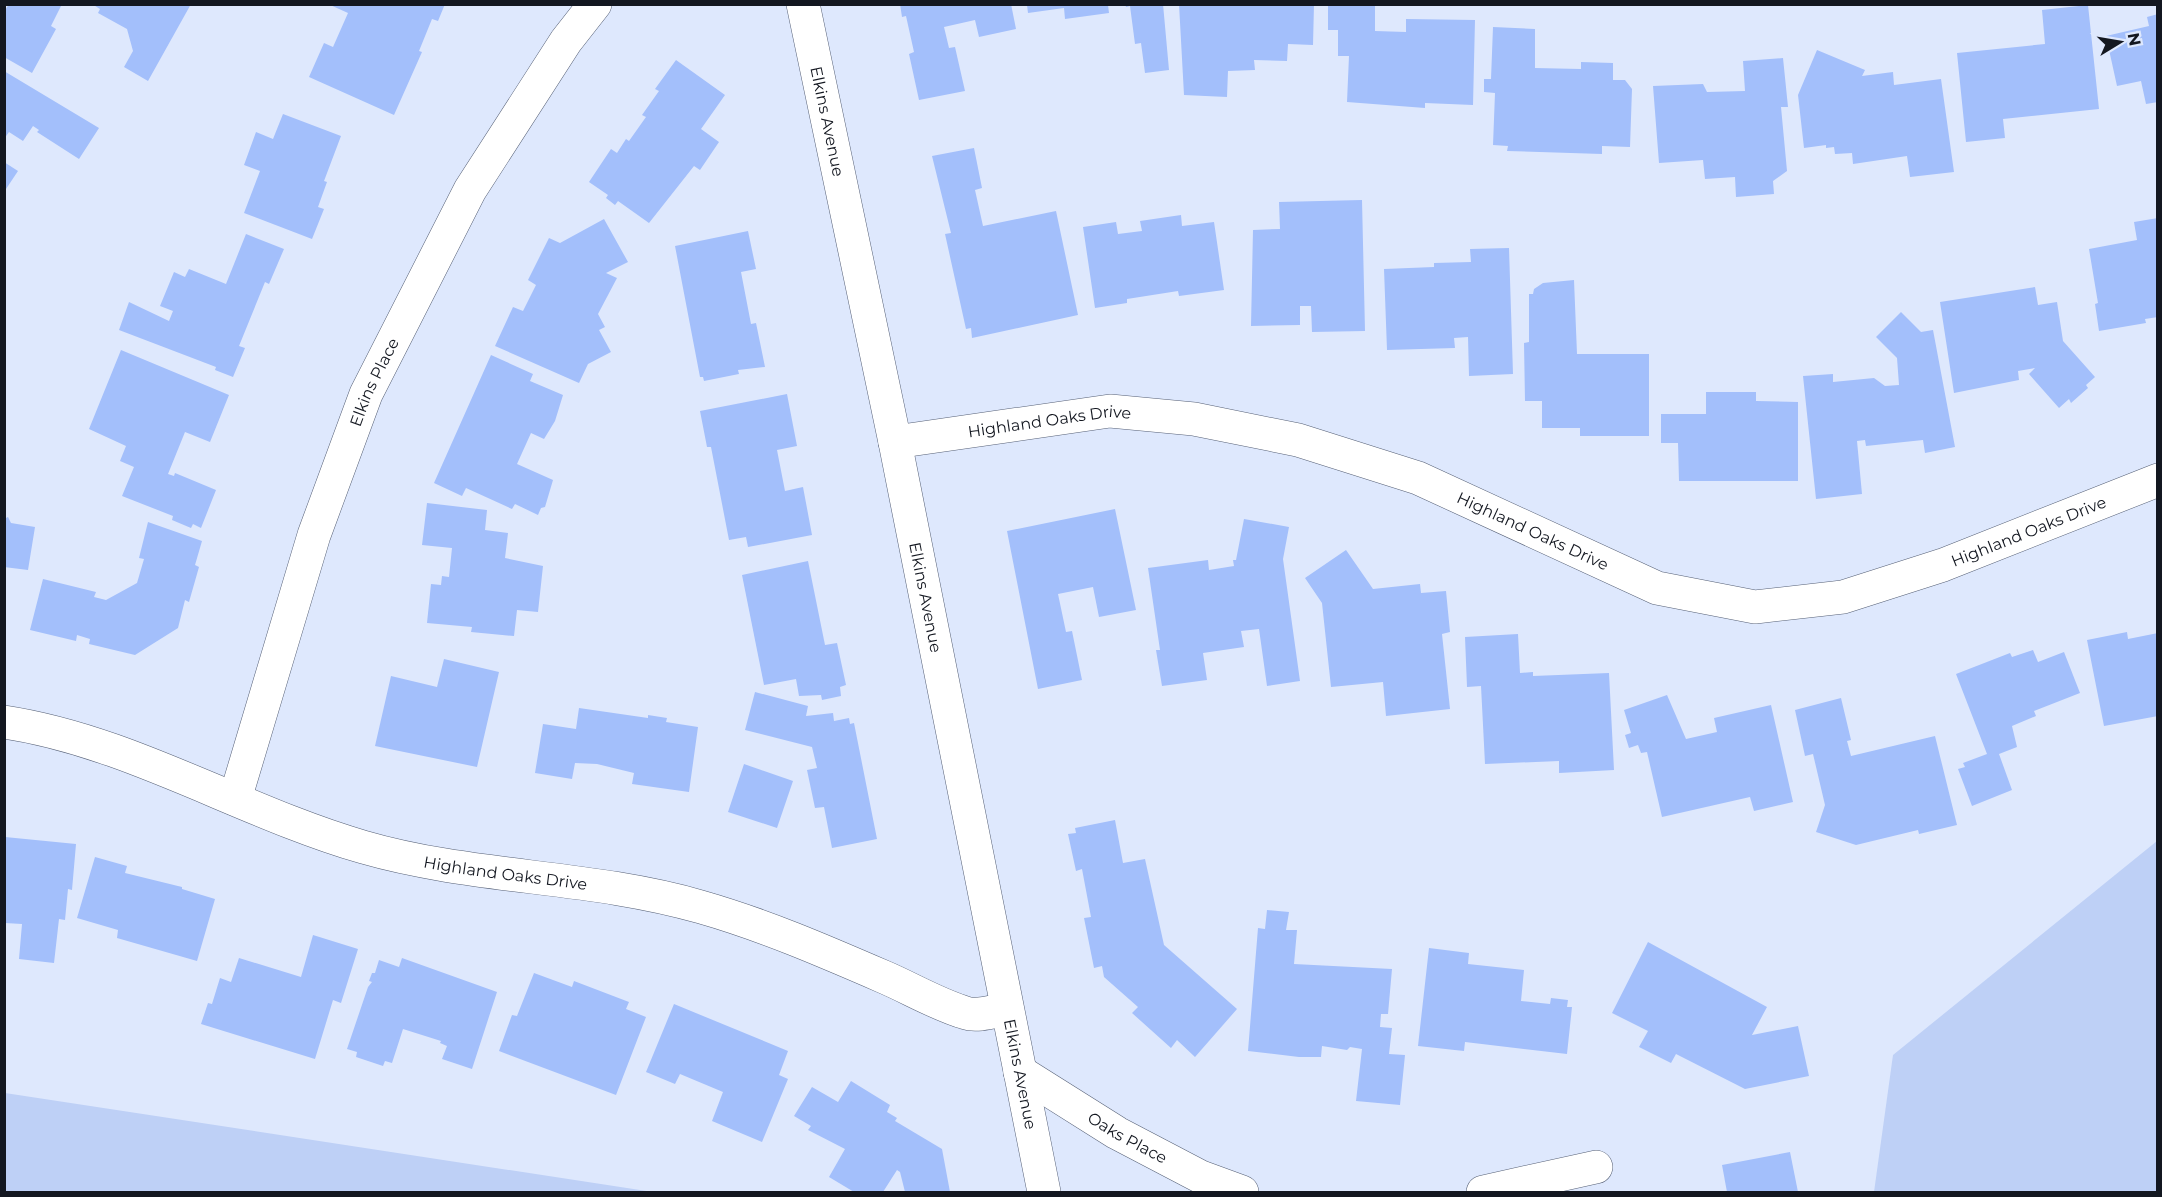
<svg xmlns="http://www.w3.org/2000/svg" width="2162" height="1197" viewBox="0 0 2162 1197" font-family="Montserrat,sans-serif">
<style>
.green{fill:#bed0f6}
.building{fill:#a3bffb}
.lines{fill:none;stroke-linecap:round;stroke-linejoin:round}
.street-casing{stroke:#566076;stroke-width:34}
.street{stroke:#fff;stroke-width:33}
.labels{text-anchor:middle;stroke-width:5;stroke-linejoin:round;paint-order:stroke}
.street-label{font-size:16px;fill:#131720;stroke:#dee8fd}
</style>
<rect width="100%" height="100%" fill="#dee8fd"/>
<g class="green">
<path d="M2157,841V1192H1874L1893,1055Z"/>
<path d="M5,1093L653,1192H5Z"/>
</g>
<g class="building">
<path d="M9,4H62L51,26L56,29L32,73L4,57V12Z"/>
<path d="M92,4H191L148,81L124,67L133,51L127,29L98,13L100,9Z"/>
<path d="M328,4H445L438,21L432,19L419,51L422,52L394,115L309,77L324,43L333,47L348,13Z"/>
<path d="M900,4H1011L1016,29L979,37L975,20L944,27L949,48L955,47L965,91L919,100L909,54L914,52L906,16L902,17Z"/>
<path d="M1125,4H1163L1169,70L1145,73L1141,43L1135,44L1130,6L1126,7Z"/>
<path d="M1179,4H1314L1313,45L1288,44L1287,61L1254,60L1255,70L1228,71L1227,97L1184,95Z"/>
<path d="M1328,4H1375V31L1406,32V19L1475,20L1473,105L1425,103V108L1347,102L1349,56H1338V30H1328Z"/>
<path d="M1027,5H1108L1109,13L1065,19L1064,8L1028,13Z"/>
<path d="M2088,5L2099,109L2003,119L2005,138L1966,142L1957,53L2045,44L2042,10Z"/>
<path d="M2158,14V102L2146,104L2141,81L2117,86L2106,36L2149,26L2147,17Z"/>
<path d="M1493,27L1535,29V68L1581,69V62L1613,63V80H1625L1632,89L1630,147L1602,146V154L1507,151L1508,146L1493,145L1495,93L1484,92V79H1491Z"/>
<path d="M1817,50L1865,70L1862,76L1893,72L1894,85L1941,79L1954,172L1910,177L1907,156L1853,164L1852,153L1835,154L1834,147L1826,148V145L1804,148L1798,95Z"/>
<path d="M1783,58L1788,107H1781L1787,171L1773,181L1774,194L1736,197L1735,177L1705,179L1703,160L1659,163L1653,86L1703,84L1707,92L1745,91L1743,61Z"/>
<path d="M676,60L725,95L701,129L719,142L700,170L694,166L649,223L618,201L615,205L606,198L608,195L589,182L611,149L617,153L626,139L629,141L646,117L642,115L659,91L655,89Z"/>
<path d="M4,71L99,128L79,159L37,132L39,130L33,126L23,141L9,132L4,139Z"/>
<path d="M283,114L341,136L324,181L327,182L318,207L324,209L312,239L244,213L260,171L244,165L256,132L273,139Z"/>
<path d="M974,148L982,188L975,190L983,226L1056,211L1078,315L972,338L971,328L966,329L945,234L951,233L932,156Z"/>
<path d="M4,162L18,171L4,192Z"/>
<path d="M1362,200L1365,331L1312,332L1311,306H1300V325L1251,326L1253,230L1280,229L1279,202Z"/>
<path d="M1181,215L1182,226L1214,222L1224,290L1179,296L1178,291L1127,299V303L1095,308L1083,227L1116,222L1118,234L1142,231L1140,221Z"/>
<path d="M2158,218V317L2145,319L2146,323L2099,331L2095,304L2098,303L2089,249L2137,240L2134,222Z"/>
<path d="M604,219L628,262L606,273L617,278L598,314L605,327L599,330L611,352L588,364L579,383L495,346L513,307L523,311L536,285L528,280L549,238L560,243Z"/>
<path d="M748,231L756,269L741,272L751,324L756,323L765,367L738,370L739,374L704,381L703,377H700L675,246Z"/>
<path d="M246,234L284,249L269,284L265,282L239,346L245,348L233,377L215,370L216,367L119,330L129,302L169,321L173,311L160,306L174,272L185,277L189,269L226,284Z"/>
<path d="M1509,248L1513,374L1469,376L1468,337L1454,338L1455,348L1387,350L1384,269L1434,267V263L1471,262L1470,249Z"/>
<path d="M1574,280L1577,354H1649V436H1580V428H1542V401H1525L1524,343L1529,342V294H1533L1534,289L1543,283Z"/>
<path d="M2035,287L2038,305L2057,302L2063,341L2095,377L2086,385L2088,388L2071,403L2069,399L2059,408L2029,374L2035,368L2018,371L2019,380L1954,393L1940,302Z"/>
<path d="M1901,312L1921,332L1933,330L1955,447L1925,453L1923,440L1866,446L1865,440L1857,441L1862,494L1816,499L1803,376L1833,374V382L1874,378L1885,386L1899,385L1897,358L1876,337Z"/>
<path d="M121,350L229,395L210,442L185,432L168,474L174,476L175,473L216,490L201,528L193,524L191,528L172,520L173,516L122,496L134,467L120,461L126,446L89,429Z"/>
<path d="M491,355L533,374L530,381L563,395L555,421L544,439L531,433L517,464L553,480L545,507L541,508L538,515L515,504L512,509L466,488L462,496L434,483Z"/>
<path d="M1706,392H1756V401L1798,402V481H1679L1678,443H1661V414H1706Z"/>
<path d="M787,394L797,446L777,450L785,491L803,487L812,535L748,547L746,537L729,540L711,447H707L700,411Z"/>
<path d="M427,503L487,510L485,530L508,533L505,558L543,566L538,612L517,610L514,636L471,632L472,627L427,623L431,584L441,585L442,576L449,577L452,548L422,545Z"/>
<path d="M1115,509L1136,610L1099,617L1093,587L1058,594L1066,632L1072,631L1082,680L1038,689L1007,531Z"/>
<path d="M8,517L11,523L35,527L28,570L4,567V519Z"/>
<path d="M1244,519L1289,527L1283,559L1300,681L1267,686L1259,629L1241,631L1244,647L1203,653L1207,680L1162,686L1156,650H1160L1148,568L1208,560L1209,570L1234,566L1233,560H1236Z"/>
<path d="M148,522L202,541L195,565L199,567L189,602L185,600L178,628L135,655L89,644L90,639L77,635L76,641L30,630L43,579L96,592L94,597L106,600L137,583L144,559L139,558Z"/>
<path d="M1346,550L1373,589L1420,584L1421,593L1446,591L1450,632L1442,634L1450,709L1386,716L1383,682L1331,687L1322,603L1305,578Z"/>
<path d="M808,561L825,645L837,643L846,685L840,687L841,696L822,700L821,695L799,696L796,679L764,685L742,575Z"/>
<path d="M2127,632L2128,639L2158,633V716L2104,726L2087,640Z"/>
<path d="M1518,634L1520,673L1533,672V676L1609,673L1614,770L1559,773V761L1485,764L1481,686L1467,687L1465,637Z"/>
<path d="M2033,650L2038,662L2064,652L2080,693L2034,711L2036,716L2012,726L2017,747L1999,754L2012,790L1972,806L1958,769L1965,767L1963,763L1987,754L1956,674L2010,653L2012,657Z"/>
<path d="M444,659L499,672L477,767L375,746L391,676L437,687Z"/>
<path d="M755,692L808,706L806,716L833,713L834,721L849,718L850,724L854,723L877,839L832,848L824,807L815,808L807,770L817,768L812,747L745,730Z"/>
<path d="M1667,695L1686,739L1717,732L1714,718L1771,705L1793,802L1754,811L1750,797L1662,817L1647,752L1641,753L1638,745L1629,748L1625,735L1631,733L1624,710Z"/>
<path d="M1841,698L1851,740L1847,741L1851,756L1935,736L1957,825L1919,834L1918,830L1856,845L1816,832L1825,805L1813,754L1805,756L1795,710Z"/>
<path d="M579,708L648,718V715L667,718L666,722L698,727L689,792L632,784L634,773L597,764L575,763L572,779L535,773L543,724L576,729Z"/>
<path d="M744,764L793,781L777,828L728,812Z"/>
<path d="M1115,820L1123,863L1145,859L1164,945L1237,1009L1195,1057L1177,1040L1171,1048L1132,1013L1138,1007L1104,977L1102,966L1094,968L1084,918L1091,917L1082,869L1076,871L1068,834L1076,833L1075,828Z"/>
<path d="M5,837L76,844L72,890L68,889L65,920L59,919L54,963L19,959L22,924L5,923Z"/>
<path d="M95,857L127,866L125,873L182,887V889L215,899L197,961L117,938L118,930L77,918Z"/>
<path d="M1267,910L1289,912L1286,930H1297L1294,964L1392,969L1388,1014H1381L1380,1027L1392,1028L1389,1054L1405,1055L1400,1105L1356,1101L1362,1049L1350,1047L1347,1050L1322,1046L1321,1057H1299L1248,1051L1258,928L1265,929Z"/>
<path d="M313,935L358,949L341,1003L333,1000L315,1059L201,1024L208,1003L212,1004L220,978L231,982L239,958L301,977Z"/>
<path d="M1648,942L1767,1007L1752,1035L1798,1026L1809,1076L1745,1089L1676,1054L1671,1063L1639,1047L1648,1031L1612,1013Z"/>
<path d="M1429,948L1469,953L1468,964L1524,970L1521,1001L1550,1004L1551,998L1568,1000L1567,1007H1572L1567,1054L1465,1042L1464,1051L1418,1046Z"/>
<path d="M402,958L497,992L472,1069L442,1059L447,1046L440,1043L441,1041L403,1029L392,1063L385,1061L383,1066L356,1057L357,1052L347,1049L368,987L372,982L369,981L372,973H375L379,960L399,967Z"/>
<path d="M534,973L572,987L574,981L629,1002L626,1009L646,1017L616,1095L499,1051L512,1015L517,1016Z"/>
<path d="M674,1004L788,1051L779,1075L788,1079L762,1142L712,1121L723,1092L680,1074L675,1084L646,1072Z"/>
<path d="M851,1081L890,1105L887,1112L897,1118L895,1121L942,1149L950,1192H905L900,1172L897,1170L883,1192H854L829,1177L845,1149L808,1130L811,1126L794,1116L812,1087L838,1102Z"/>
<path d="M1790,1152L1798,1192H1727L1722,1165Z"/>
</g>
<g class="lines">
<g class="street-casing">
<g id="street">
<path id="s1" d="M803,4L895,442L1044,1192"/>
<path id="s2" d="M895,442L1110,411L1194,419L1298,440L1418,478L1657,588L1755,607L1843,597L1943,565L2158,480"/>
<path id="s3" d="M4,722C130,741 242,812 363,847C473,879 591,875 701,907C764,925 824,951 884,977C910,988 938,1005 966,1013C977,1017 995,1011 1007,1009"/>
<path id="s4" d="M235,799L314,535L366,394L470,190L566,41L595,4"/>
<path id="s5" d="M1020,1072L1117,1133L1201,1177L1242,1192"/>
<path d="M1483,1192L1596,1167"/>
</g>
</g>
<use href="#street" class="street"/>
</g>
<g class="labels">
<g class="street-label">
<text dy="6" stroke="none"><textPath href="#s1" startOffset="120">Elkins Avenue</textPath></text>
<text dy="6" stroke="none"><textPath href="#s4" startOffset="440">Elkins Place</textPath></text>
<text dy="6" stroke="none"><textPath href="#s2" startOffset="156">Highland Oaks Drive</textPath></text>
<text dy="6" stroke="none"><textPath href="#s2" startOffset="660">Highland Oaks Drive</textPath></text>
<text dy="6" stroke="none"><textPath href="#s2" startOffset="1182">Highland Oaks Drive</textPath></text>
<text dy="6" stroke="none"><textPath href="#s1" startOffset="606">Elkins Avenue</textPath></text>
<text dy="6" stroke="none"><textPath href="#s3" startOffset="526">Highland Oaks Drive</textPath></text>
<text dy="6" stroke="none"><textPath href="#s1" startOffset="1092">Elkins Avenue</textPath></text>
<text dy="6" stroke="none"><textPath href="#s5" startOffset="126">Oaks Place</textPath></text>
</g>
</g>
<rect width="2162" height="1197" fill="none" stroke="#131720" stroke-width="12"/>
<g transform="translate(2120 42) rotate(79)" stroke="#dee8fd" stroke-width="4.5" paint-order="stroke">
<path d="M0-4.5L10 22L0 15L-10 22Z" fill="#131720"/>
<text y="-9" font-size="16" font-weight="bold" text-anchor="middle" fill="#131720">N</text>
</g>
</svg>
